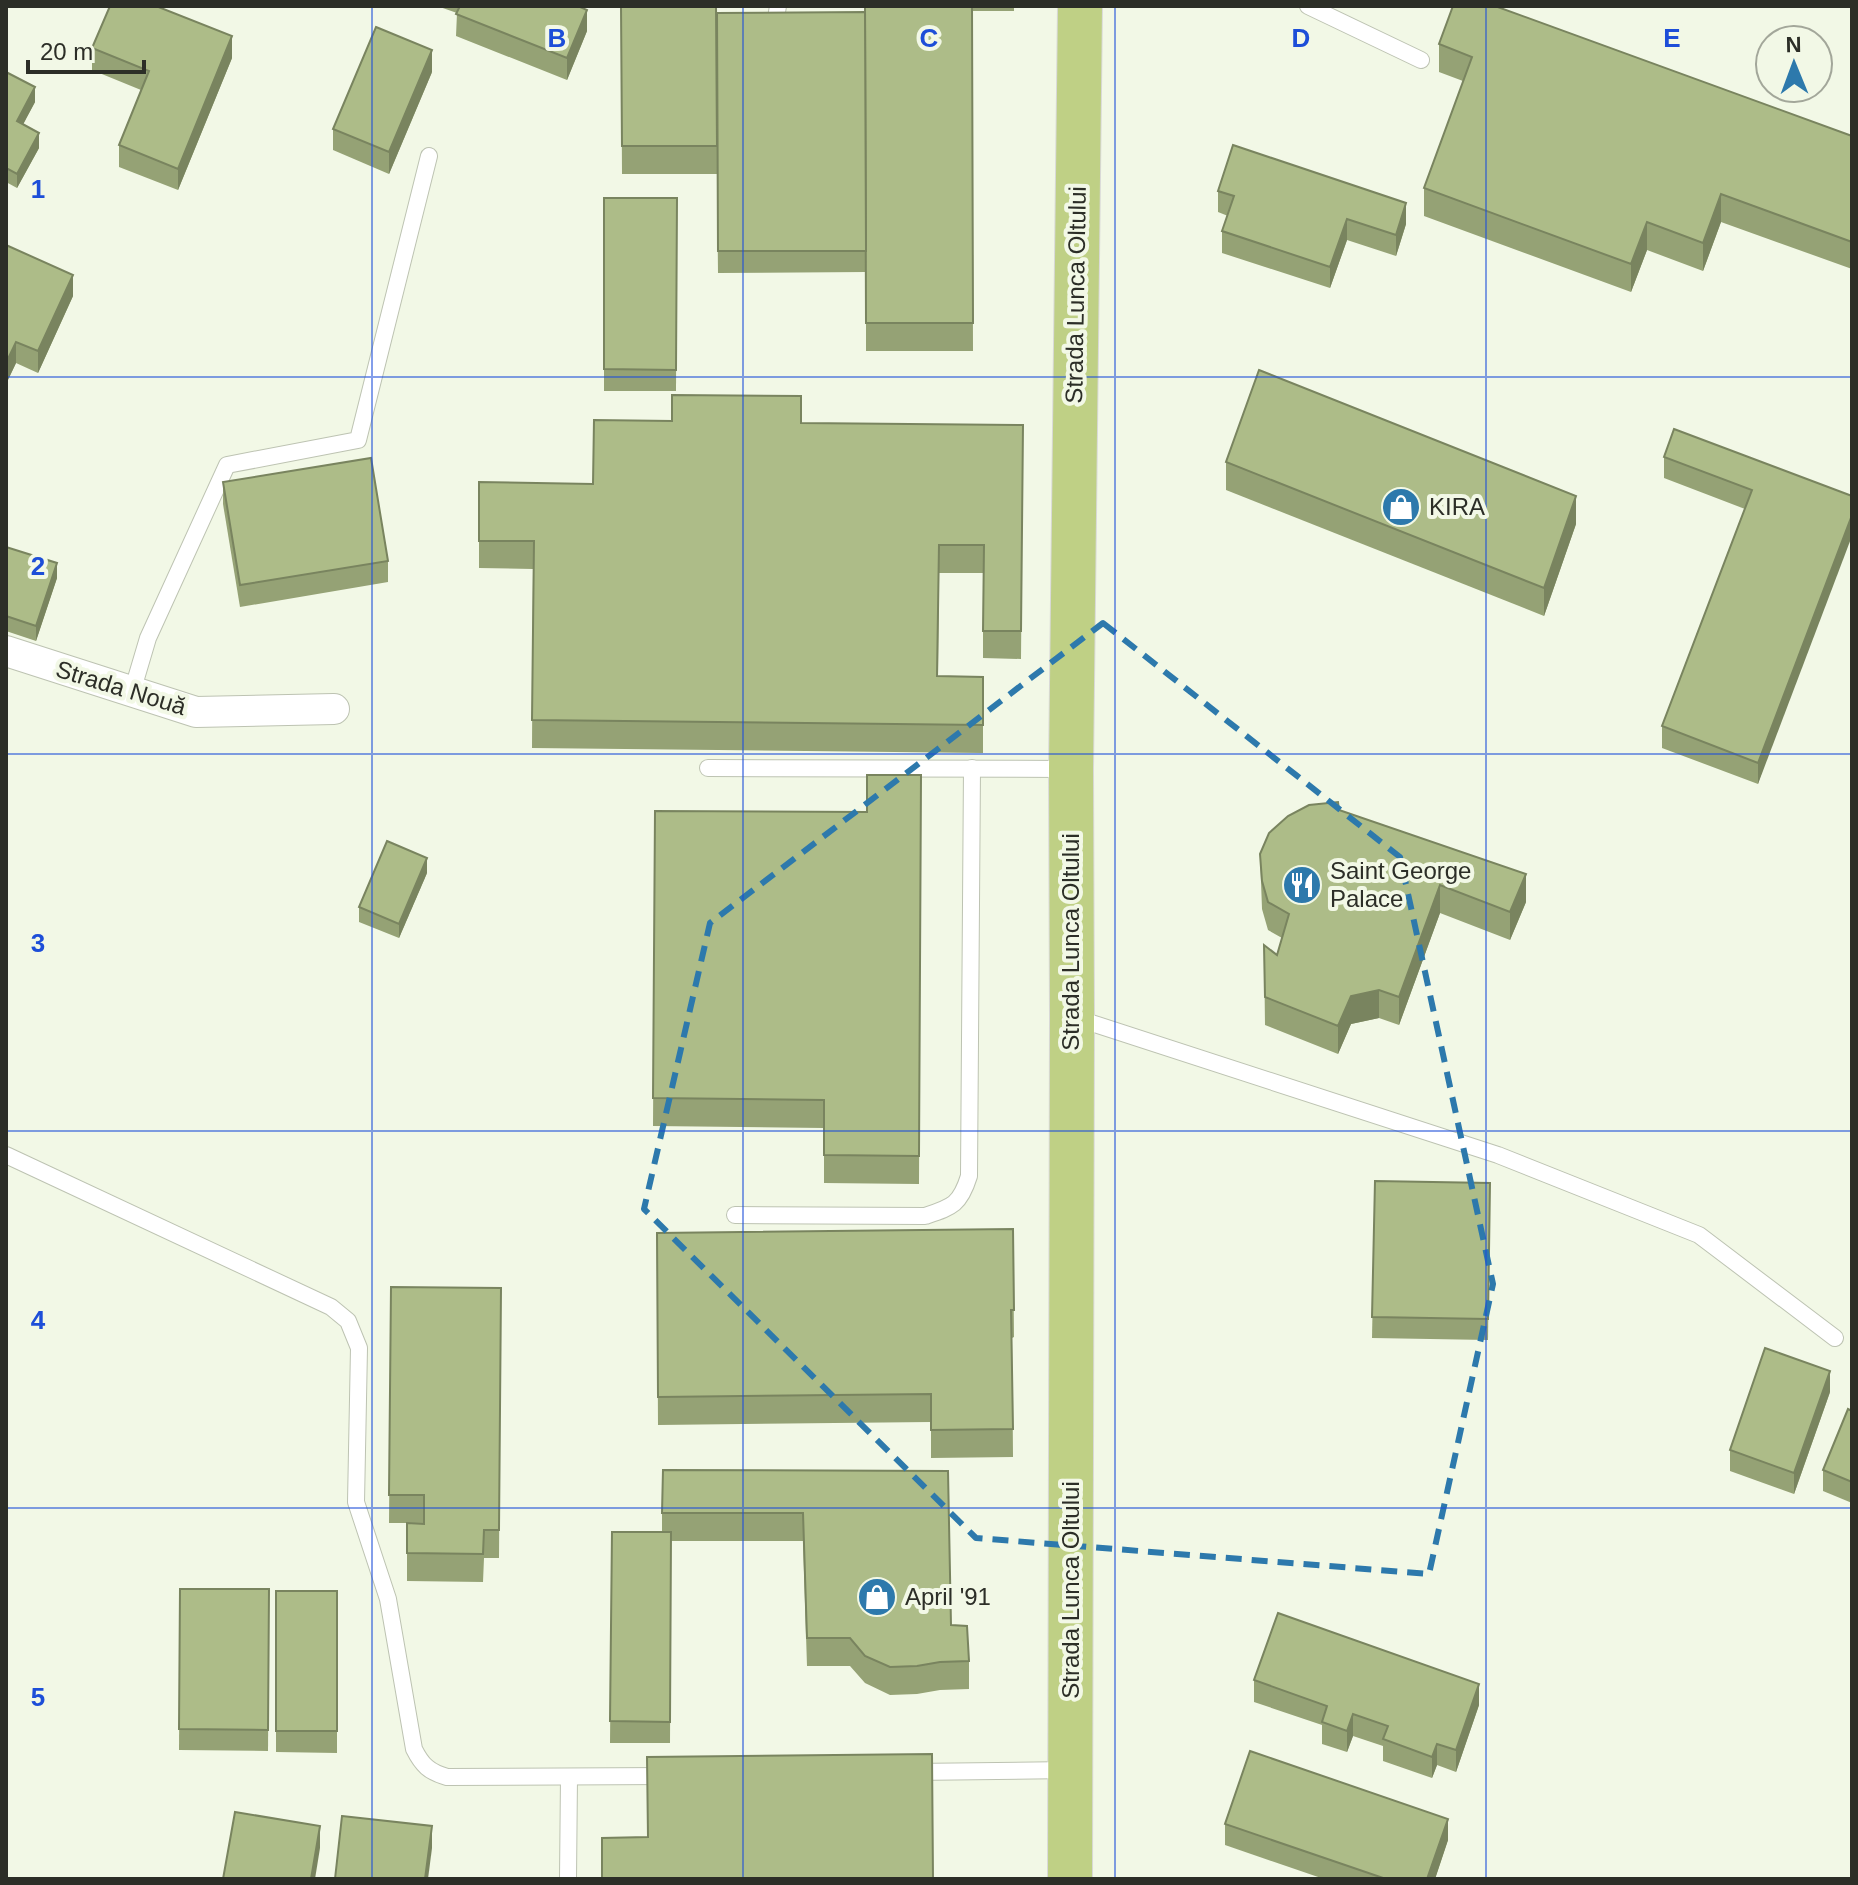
<svg xmlns="http://www.w3.org/2000/svg" width="1858" height="1885" viewBox="0 0 1858 1885" font-family="Arial,sans-serif">
<style>
.lines{fill:none;stroke-linecap:round;stroke-linejoin:round}
.service-casing{stroke:#bdc3b2;stroke-width:18}
.minor-casing{stroke:#bdc3b2;stroke-width:32}
.primary-casing{stroke:#d9d9d8;stroke-width:46}
.service{stroke:#fff;stroke-width:16}
.minor{stroke:#fff;stroke-width:30}
.primary{stroke:#bfd085;stroke-width:44}
.wall{fill:#95a275}
.shaded-wall{fill:#79845f}
.building{fill:#adbc88;stroke:#79845f;stroke-width:2}
.marked{fill:none;stroke:#2d79ac;stroke-width:6;stroke-dasharray:16 10;stroke-linejoin:round}
.grid{fill:none;stroke:#1d4ed8;stroke-width:2;stroke-opacity:0.55}
.labels{text-anchor:middle;stroke-width:8;stroke-linejoin:round;paint-order:stroke}
.street-label{font-size:24px;fill:#2c2e27;stroke:#f2f8e6}
.poi-label{font-size:24px;fill:#2c2e27;stroke:#f2f8e6;text-anchor:start}
.grid-label{font-size:26px;text-anchor:middle;font-weight:bold;fill:#1d4ed8;stroke:#f2f8e6;stroke-width:8;stroke-linejoin:round;paint-order:stroke}
</style>
<rect width="100%" height="100%" fill="#f2f8e6"/>
<g class="lines">
<g class="service-casing">
<g id="service">
<path d="M1308,6L1421,60"/>
<path d="M775,24L778,6"/>
<path d="M132,692L148,638L227,465L358,440L429,156"/>
<path d="M708,768L1069,769"/>
<path d="M1076,1018L1498,1155L1699,1235L1835,1338"/>
<path d="M6,1155L331,1307L348,1321L359,1348L356,1502L388,1599L414,1749C422,1765 429,1772 447,1777L669,1776"/>
<path d="M735,1215L925,1216C952,1207 960,1205 969,1176L972,768"/>
<path d="M912,1772L1069,1770"/>
<path d="M568,1879L569,1777"/>
</g>
</g>
<g class="minor-casing">
<path id="minor" d="M6,651L196,712L334,709"/>
</g>
<g class="primary-casing">
<path id="primary" d="M1070,1879L1072,1017L1071,769L1080,6"/>
</g>
<use href="#service" class="service"/>
<use href="#minor" class="minor"/>
<use href="#primary" class="primary"/>
</g>
<g class="wall">
<path d="M437,6H578L587,31L567,80L456,36L457,13Z"/>
<path d="M621,6L717,102L865,12V6H1014V11H972L973,351H866V272L718,273L717,174H622Z"/>
<path d="M1439,44L1852,136V269L1721,222L1703,271L1647,250L1631,292L1424,216V188L1463,81L1439,72Z"/>
<path d="M92,48L232,58L178,190L119,167V145L141,90L92,70Z"/>
<path d="M6,72L35,102L23,124L39,148L17,188L6,182Z"/>
<path d="M432,72L389,174L333,150V129Z"/>
<path d="M1218,191L1406,224L1396,256L1347,240L1330,288L1222,253V231L1228,216L1218,212Z"/>
<path d="M604,198H677L676,391H604Z"/>
<path d="M6,245L73,296L38,373L16,363L6,384Z"/>
<path d="M801,423L1023,425L1021,659L983,658V573H939L938,676L983,677V753L532,748L533,569L479,568V482L593,484Z"/>
<path d="M1664,457L1852,496L1758,784L1662,748V726L1745,509L1664,478Z"/>
<path d="M1226,462L1576,524L1544,616L1226,490Z"/>
<path d="M223,482L388,561V582L240,607L223,504Z"/>
<path d="M6,547L57,578L36,641L6,631Z"/>
<path d="M921,775L919,1184L824,1183V1128L653,1126L655,811L867,812Z"/>
<path d="M1339,810L1526,902L1510,940L1440,913L1399,1025L1379,1018L1351,1024L1338,1054L1265,1025L1264,945L1277,955L1282,938L1268,930L1262,909L1260,854Z"/>
<path d="M427,873L399,938L359,922V907Z"/>
<path d="M1375,1181L1490,1183L1488,1340L1372,1338Z"/>
<path d="M1013,1229L1014,1337L1012,1338L1013,1457L931,1458V1422L658,1425L657,1233Z"/>
<path d="M391,1287L501,1288L499,1558H484L483,1582L407,1581V1523L424,1524V1523H389Z"/>
<path d="M1830,1392L1794,1494L1730,1471V1450Z"/>
<path d="M1852,1411V1503L1823,1491V1470Z"/>
<path d="M948,1471L951,1625L969,1661V1689L940,1690L917,1694L890,1695L865,1683L850,1666H807L803,1541H671L670,1743H610L612,1532H662V1513Z"/>
<path d="M180,1589H269L268,1751L179,1750Z"/>
<path d="M276,1591H337V1753L276,1752Z"/>
<path d="M1254,1680L1479,1705L1456,1772L1437,1765L1432,1778L1383,1761V1746L1353,1736L1347,1752L1322,1744V1725L1254,1702Z"/>
<path d="M1225,1824L1448,1840L1435,1879H1324L1225,1845Z"/>
</g>
<g class="shaded-wall">
<path d="M587,10V31L567,80V58Z"/>
<path d="M232,36V58L178,190V169Z"/>
<path d="M432,50V72L389,174V152Z"/>
<path d="M35,87V102L17,136V121Z"/>
<path d="M39,133V148L17,188V174Z"/>
<path d="M1721,194V222L1703,271V243Z"/>
<path d="M1406,203V224L1396,256V235Z"/>
<path d="M1347,219V240L1330,288V267Z"/>
<path d="M1647,222V250L1631,292V264Z"/>
<path d="M73,275V296L38,373V351Z"/>
<path d="M16,342V363L6,384V363Z"/>
<path d="M1576,496V524L1544,616V588Z"/>
<path d="M1852,515V536L1758,784V763Z"/>
<path d="M57,563V578L36,641V626Z"/>
<path d="M427,858V873L399,938V924Z"/>
<path d="M1526,874V902L1510,940V912Z"/>
<path d="M1440,885V913L1399,1025V997Z"/>
<path d="M1379,990V1018L1351,1024L1338,1054V1026L1351,996Z"/>
<path d="M1830,1371V1392L1794,1494V1473Z"/>
<path d="M1479,1684V1705L1456,1772V1750Z"/>
<path d="M1353,1714V1736L1347,1752V1731Z"/>
<path d="M1437,1744V1765L1432,1778V1757Z"/>
<path d="M1448,1819V1840L1435,1879H1427Z"/>
<path d="M320,1826V1848L315,1879H311Z"/>
<path d="M432,1826V1848L428,1879H425Z"/>
</g>
<g class="building">
<path d="M110,6H156L232,36L178,169L119,145L149,71L92,48Z"/>
<path d="M460,6H578L587,10L567,58L456,14Z"/>
<path d="M621,6H716L717,146H622Z"/>
<path d="M865,6H972L973,323H866Z"/>
<path d="M1453,6H1495L1852,136V242L1721,194L1703,243L1647,222L1631,264L1424,188L1472,57L1439,44Z"/>
<path d="M865,12L866,251H718L717,13Z"/>
<path d="M376,27L432,50L389,152L333,129Z"/>
<path d="M6,72L35,87L17,121L39,133L17,174L6,168Z"/>
<path d="M1233,145L1406,203L1396,235L1347,219L1330,267L1222,231L1234,196L1218,191Z"/>
<path d="M604,198H677L676,370L604,369Z"/>
<path d="M6,245L73,275L38,351L16,342L6,363Z"/>
<path d="M1259,370L1576,496L1544,588L1226,462Z"/>
<path d="M672,395L801,396V423L1023,425L1021,631H983L984,545H939L937,676L983,677V725L532,720L534,541H479V482L593,484L594,420L672,421Z"/>
<path d="M1674,429L1852,496V515L1758,763L1662,726L1752,490L1664,457Z"/>
<path d="M371,458L388,561L240,585L223,482Z"/>
<path d="M6,547L57,563L36,626L6,616Z"/>
<path d="M867,775H921L919,1156L824,1155V1100L653,1098L655,811L867,812Z"/>
<path d="M1338,802L1339,810L1526,874L1510,912L1440,885L1399,997L1379,990L1351,996L1338,1026L1265,997L1264,945L1277,955L1289,914L1268,902L1262,881L1260,854L1269,833L1288,816L1309,805Z"/>
<path d="M387,841L427,858L399,924L359,907Z"/>
<path d="M1375,1181L1490,1183L1488,1319L1372,1317Z"/>
<path d="M1013,1229L1014,1310H1011L1013,1429L931,1430V1394L658,1397L657,1233Z"/>
<path d="M391,1287L501,1288L499,1530H484L483,1554L407,1553V1523L424,1524V1495H389Z"/>
<path d="M1765,1348L1830,1371L1794,1473L1730,1450Z"/>
<path d="M1848,1409L1852,1411V1482L1823,1470Z"/>
<path d="M663,1470L948,1471L951,1625L967,1626L969,1661L940,1662L917,1666L890,1667L865,1656L850,1638H807L803,1513H662Z"/>
<path d="M612,1532H671L670,1722L610,1721Z"/>
<path d="M180,1589H269L268,1730L179,1729Z"/>
<rect x="276" y="1591" width="61" height="140"/>
<path d="M1278,1613L1479,1684L1456,1750L1437,1744L1432,1757L1383,1739L1388,1726L1353,1714L1347,1731L1322,1722L1327,1706L1254,1680Z"/>
<path d="M1250,1751L1448,1819L1427,1879H1386L1225,1824Z"/>
<path d="M932,1754L933,1879H602V1838L648,1837L647,1757Z"/>
<path d="M235,1812L320,1826L311,1879H223Z"/>
<path d="M342,1816L432,1826L425,1879H335Z"/>
</g>
<path class="marked" d="M1103,623L1400,857L1493,1284L1429,1574L976,1538L644,1209L710,923Z"/>
<path class="grid" d="M372,6V1879M743,6V1879M1115,6V1879M1486,6V1879M6,377H1852M6,754H1852M6,1131H1852M6,1508H1852"/>
<defs>
<g id="shop-disc" transform="scale(2)"><circle r="9.5" fill="#2d79ac" stroke="#f2f8e6"/><path d="M-5-2.5h2.3a2.7 3.5 0 0 1 5.4 0H5L5.5 6h-11ZM-1.5-2.5h3a1.5 2.3 0 0 0-3 0Z" fill="#fff"/></g>
<g id="restaurant-disc" transform="scale(2)"><circle r="9.5" fill="#2d79ac" stroke="#f2f8e6"/><path d="M-5-6h1v4h1v-4h1v4h1v-4h1v5L-1.5 .5V6h-2V.5L-5-1ZM5-6V6H3V1.5H1.5Q1.5-4 5-6Z" fill="#fff"/></g>
</defs>
<g fill-rule="evenodd">
<use href="#shop-disc" x="1401" y="507"/>
<use href="#restaurant-disc" x="1302" y="885"/>
<use href="#shop-disc" x="877" y="1597"/>
</g>
<g class="labels">
<g class="street-label">
<text transform="translate(1076 295) rotate(-89)" y="8">Strada Lunca Oltului</text>
<text transform="translate(121 688) rotate(17)" y="8">Strada Nouă</text>
<text transform="translate(1071 942) rotate(-90)" y="8">Strada Lunca Oltului</text>
<text transform="translate(1071 1590) rotate(-90)" y="8">Strada Lunca Oltului</text>
</g>
<g class="poi-label">
<text x="1429" y="515">KIRA</text>
<text x="1330" y="879">Saint George<tspan x="1330" dy="28">Palace</tspan></text>
<text x="905" y="1605">April '91</text>
</g>
</g>
<g class="grid-label">
<text x="557" y="47">B</text>
<text x="929" y="47">C</text>
<text x="1301" y="47">D</text>
<text x="1672" y="47">E</text>
<text x="38" y="198">1</text>
<text x="38" y="575">2</text>
<text x="38" y="952">3</text>
<text x="38" y="1329">4</text>
<text x="38" y="1706">5</text>
</g>
<rect width="1858" height="1885" fill="none" stroke="#2c2e27" stroke-width="16"/>
<g transform="translate(1794 64) rotate(359)"><circle r="38" fill="#f2f8e6" stroke="#a3a79a" stroke-width="2"/>
<path d="M0-6L14 30L0 20L-14 30Z" fill="#2d79ac"/>
<text y="-12" font-size="22" font-weight="bold" text-anchor="middle" fill="#2c2e27">N</text>
</g>
<path d="M28 60v12h116v-12" fill="none" stroke="#2c2e27" stroke-width="4"/>
<text x="40" y="60" font-size="24" fill="#2c2e27" stroke="#f2f8e6" stroke-width="6" paint-order="stroke">20 m</text>
</svg>
